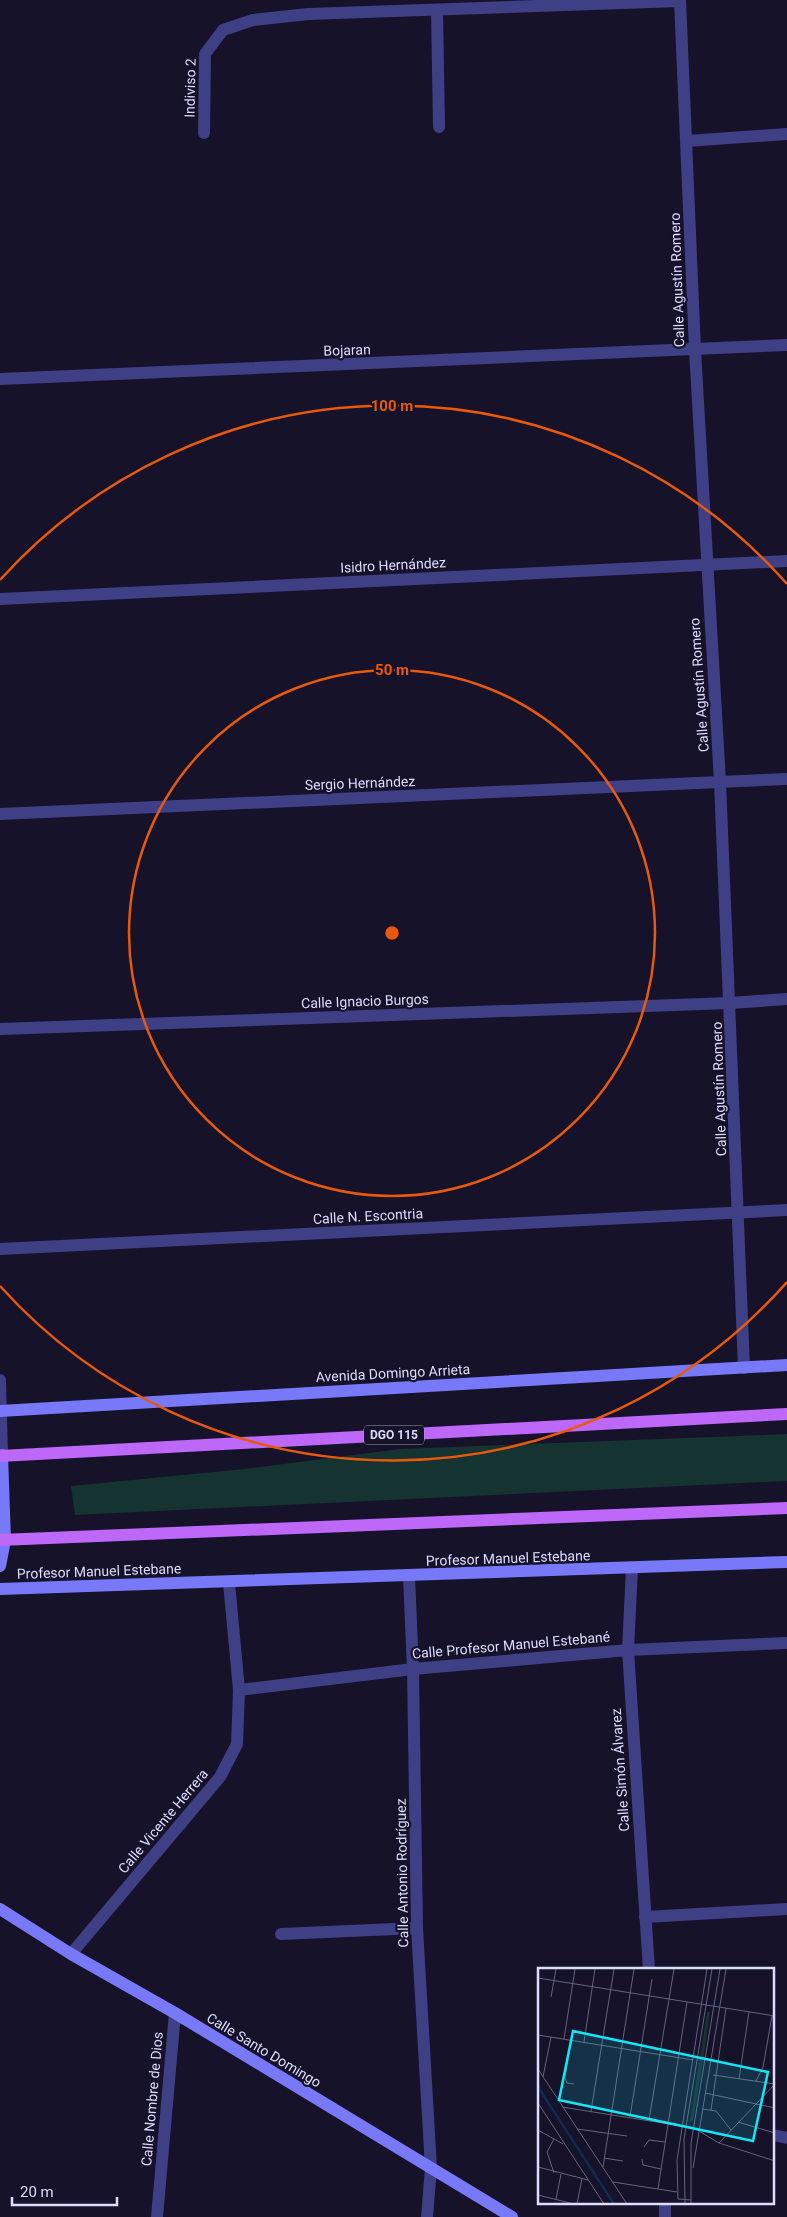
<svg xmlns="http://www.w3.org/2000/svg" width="787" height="2217" viewBox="0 0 787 2217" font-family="Roboto,sans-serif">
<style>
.green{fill:#153331}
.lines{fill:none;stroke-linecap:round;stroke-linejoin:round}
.street{stroke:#3f3f86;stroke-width:12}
.secondary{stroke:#7779f9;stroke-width:12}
.primary{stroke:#bd68f9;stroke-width:12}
.ring{fill:none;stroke:#e8590c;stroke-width:2.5}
.labels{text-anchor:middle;stroke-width:4.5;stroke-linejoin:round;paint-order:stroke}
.shield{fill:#15122a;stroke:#a29fbe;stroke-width:1}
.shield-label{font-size:12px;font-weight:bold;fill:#dedcfe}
.street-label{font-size:14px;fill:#dedcfe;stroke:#15122a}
.inset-river{fill:none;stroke:#112b4e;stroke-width:2.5}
.inset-road{fill:none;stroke:#65637f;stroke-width:1}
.view{fill:#11e7f5;fill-opacity:0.15;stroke:#11e7f5;stroke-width:2.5}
.inset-edge{fill:none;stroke:#dedcfe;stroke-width:2.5}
.centre{fill:#e8590c;stroke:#15122a;stroke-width:2.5}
.ring-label{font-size:15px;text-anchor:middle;font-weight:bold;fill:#e8590c;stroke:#15122a;stroke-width:4.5;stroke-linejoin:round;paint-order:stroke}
</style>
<rect width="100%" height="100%" fill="#15122a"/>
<path class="green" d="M787,1434V1481L75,1515L71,1486L244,1469L400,1449Z"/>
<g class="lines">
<g class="street">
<path d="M680,0L695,350L720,782L744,1368"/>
<path d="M437,10L439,127"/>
<path d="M204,133L205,54L223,30L253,20L308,14L680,1"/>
<path d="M687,141L787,134"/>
<path d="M0,379L787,345"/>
<path d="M0,599L787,561"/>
<path d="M0,814L787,779"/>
<path d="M0,1029L730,1003L787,999"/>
<path d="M0,1249L787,1210"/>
<path d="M0,1380L2,1455"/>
<path d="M632,1568L628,1650L649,1970"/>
<path d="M409,1576L413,1669L417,1928L431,2168L427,2217"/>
<path d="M239,1690L413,1669L628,1650L787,1643"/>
<path d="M645,1917L787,1909"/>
<path d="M281,1934L417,1928"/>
<path d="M71,1954L220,1777L237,1744L239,1690L229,1583"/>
<path d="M773,2135L787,2138"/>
<path d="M665,2203V2217"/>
<path d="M157,2217L175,2013"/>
</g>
<g class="secondary">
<path d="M0,1411L787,1365"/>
<path d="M0,1566L5,1540L2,1455"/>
<path d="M0,1589L787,1562"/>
<path d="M0,1909L71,1954L175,2013L512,2217"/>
</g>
<g class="primary">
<path d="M0,1456L787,1414"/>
<path d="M0,1540L787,1508"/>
</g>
</g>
<g class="ring">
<circle cx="392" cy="933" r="263"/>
<path d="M787 1282A527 527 0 0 1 0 1286M0 580A527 527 0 0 1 787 584"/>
</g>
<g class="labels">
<rect class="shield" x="364" y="1425.5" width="60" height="19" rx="4"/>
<g class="shield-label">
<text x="394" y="1439">DGO 115</text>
</g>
<g class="street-label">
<text transform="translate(190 88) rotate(-89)" y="5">Indiviso 2</text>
<text transform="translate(677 280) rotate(-92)" y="5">Calle Agustín Romero</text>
<text transform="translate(347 350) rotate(-2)" y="5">Bojaran</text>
<text transform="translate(393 565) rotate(-3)" y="5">Isidro Hernández</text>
<text transform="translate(699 685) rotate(-94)" y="5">Calle Agustín Romero</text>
<text transform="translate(360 783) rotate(-2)" y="5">Sergio Hernández</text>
<text transform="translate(365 1001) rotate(-2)" y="5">Calle Ignacio Burgos</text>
<text transform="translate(719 1089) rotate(-92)" y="5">Calle Agustín Romero</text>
<text transform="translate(368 1216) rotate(-3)" y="5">Calle N. Escontria</text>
<text transform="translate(393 1373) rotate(-3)" y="5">Avenida Domingo Arrieta</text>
<text transform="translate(508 1558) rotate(-2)" y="5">Profesor Manuel Estebane</text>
<text transform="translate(99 1571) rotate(-2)" y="5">Profesor Manuel Estebane</text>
<text transform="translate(511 1645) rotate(-5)" y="5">Calle Profesor Manuel Estebané</text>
<text transform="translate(620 1770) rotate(-94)" y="5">Calle Simón Álvarez</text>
<text transform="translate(163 1821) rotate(-50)" y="5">Calle Vicente Herrera</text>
<text transform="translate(402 1873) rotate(-91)" y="5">Calle Antonio Rodríguez</text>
<text transform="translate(264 2050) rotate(31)" y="5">Calle Santo Domingo</text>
<text transform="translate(152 2099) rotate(-85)" y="5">Calle Nombre de Dios</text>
</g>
</g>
<g transform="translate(538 1968)">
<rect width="236" height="236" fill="#15122a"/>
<path d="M169,44H172L168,73L155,153H152Z" fill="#153331"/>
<path class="inset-river" d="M0,119L76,236"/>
<path class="inset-road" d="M0,10L237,48M13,29L18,1M0,67L155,92M26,71L37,1M33,72L27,110L29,115L36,116M46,74L57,1M0,101L89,236M175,107L237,116M5,109L13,69M201,111L211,44M218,113L225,99L234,48M167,125L237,140M0,135L66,236M24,139L156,160L181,175L237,193M164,141L178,143L193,162M173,142L188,40M53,143L76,1M92,149L114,11M111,152L136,1M200,154L237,165M39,161L89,168M0,162L25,176M16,171L9,184L16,205M181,175L237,116M106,179L111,172L127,174M66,190L85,193M104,191L105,197L123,201M0,199L50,212M65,199L96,1M155,200L188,1M75,214L139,224M120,221L149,34M0,227L36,236M18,231L23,206M153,232L140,231L139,192L169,1M39,236L44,210M147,236L146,171L174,1M153,236V175L182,1"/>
<path class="view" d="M35,63L230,104L215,173L21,132Z"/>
<rect width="236" height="236" class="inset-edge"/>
</g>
<circle cx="392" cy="933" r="8" class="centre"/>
<g class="ring-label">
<text x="392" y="411">100 m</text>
<text x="392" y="675">50 m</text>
</g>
<path d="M12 2197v8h105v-8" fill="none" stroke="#dedcfe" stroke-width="2.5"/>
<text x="20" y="2197" font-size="15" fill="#dedcfe" stroke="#15122a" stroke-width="4" paint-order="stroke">20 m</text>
</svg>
